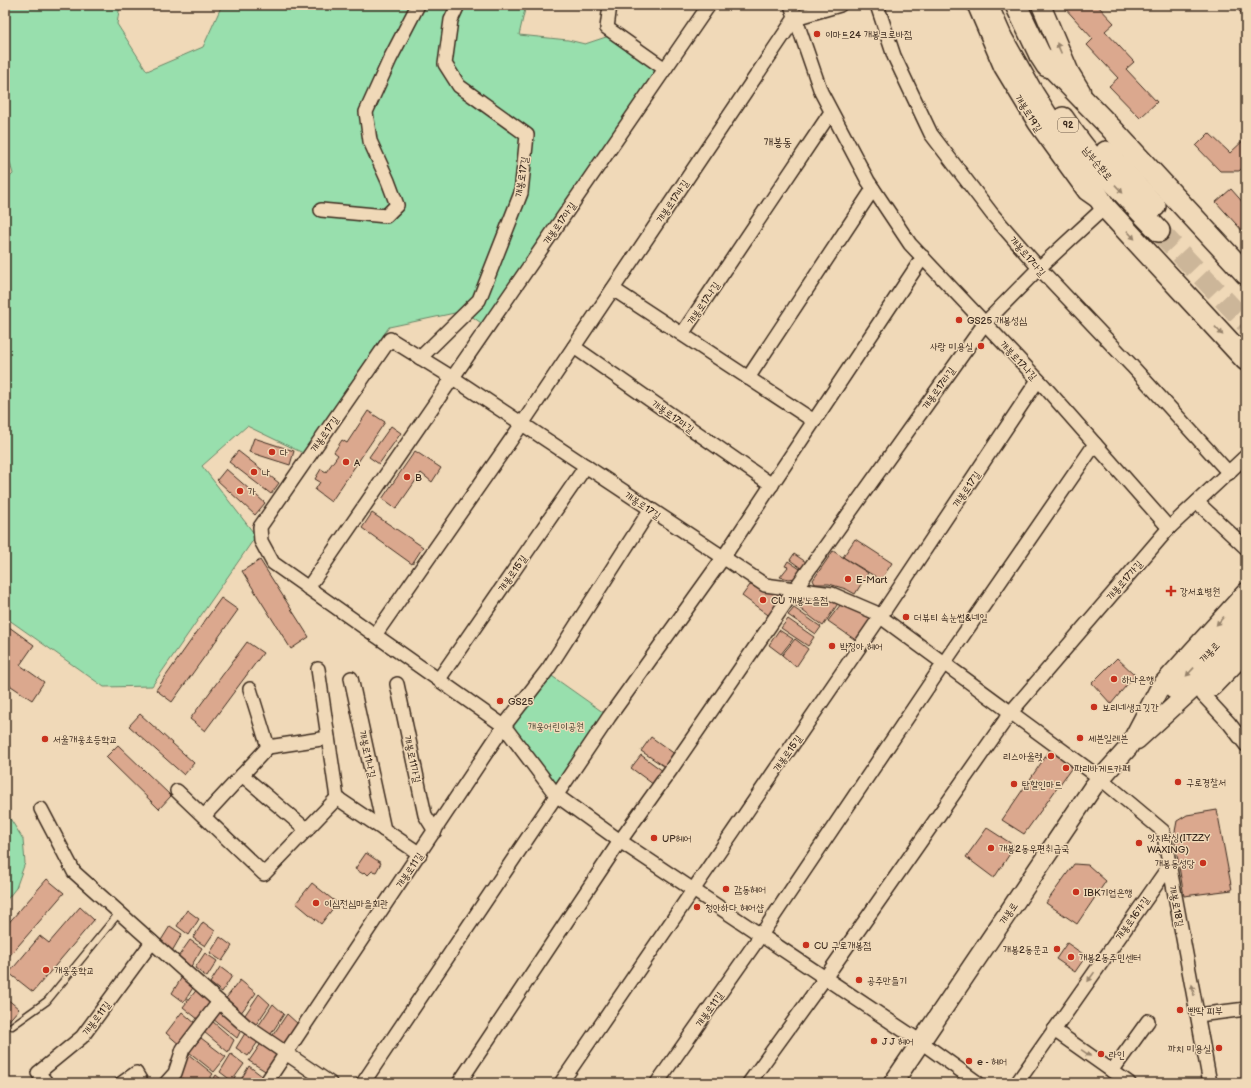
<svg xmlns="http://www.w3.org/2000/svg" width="1251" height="1088" viewBox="0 0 1251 1088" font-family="'Balsamiq Sans','Poor Story',sans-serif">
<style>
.green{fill:#98dfad;stroke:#6a8466}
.building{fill:#dba88e;stroke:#3b2a1e}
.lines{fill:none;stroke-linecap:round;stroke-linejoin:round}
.primary-tunnel{stroke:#ccb699;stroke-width:21;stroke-dasharray:21 10;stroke-linecap:butt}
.service-casing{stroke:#3b2a1e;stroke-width:9}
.minor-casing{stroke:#3b2a1e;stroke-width:16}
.secondary-casing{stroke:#3b2a1e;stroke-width:21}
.primary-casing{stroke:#3b2a1e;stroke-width:24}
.service{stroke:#f0d9b8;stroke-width:6}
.minor{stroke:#f0d9b8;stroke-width:13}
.secondary{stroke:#f0d9b8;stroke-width:18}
.primary{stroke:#f0d9b8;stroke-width:21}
.oneway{fill:#96826b}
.poi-dot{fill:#c8321e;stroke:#f0d9b8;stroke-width:1.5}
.labels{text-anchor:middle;stroke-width:3;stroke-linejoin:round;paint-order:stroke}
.shield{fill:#f0d9b8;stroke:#715e4c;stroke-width:1}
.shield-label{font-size:9px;font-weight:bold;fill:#3b2a1e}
.poi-label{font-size:10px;fill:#3b2a1e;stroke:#f0d9b8;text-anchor:start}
.street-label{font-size:10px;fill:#3b2a1e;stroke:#f0d9b8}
.park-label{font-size:10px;fill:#494533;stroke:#f0d9b8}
.quarter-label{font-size:12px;fill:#3b2a1e;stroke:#f0d9b8}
</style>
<rect width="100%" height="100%" fill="#f0d9b8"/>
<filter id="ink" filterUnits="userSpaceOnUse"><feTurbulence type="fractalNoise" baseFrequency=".025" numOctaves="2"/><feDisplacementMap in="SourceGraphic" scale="8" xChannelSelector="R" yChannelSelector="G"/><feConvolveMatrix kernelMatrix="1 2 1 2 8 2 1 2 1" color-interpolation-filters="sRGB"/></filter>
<g filter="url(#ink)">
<g class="green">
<path d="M5,5H120L117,24L147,71L203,47L222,5H526L519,35L568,40L585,44L609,36L661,75L487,327L464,311L389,327L303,453L247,426L202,466L256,536L152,686L104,687L5,617V182L13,174L5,145Z"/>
<path d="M549,674L607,715L557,791L509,725Z"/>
<path d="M5,815L11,820L23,839L25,863L16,888L5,902Z"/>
</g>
<g class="building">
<path d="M1064,5H1097L1114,23L1105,31L1134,62L1126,69L1157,102L1140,118L1109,86L1118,78L1087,45L1093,39L1063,6Z"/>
<path d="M1234,5H1246V19Z"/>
<path d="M1209,133L1230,153L1246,138V165L1239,171H1220L1196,146Z"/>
<path d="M1231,189L1246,206V235L1216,202Z"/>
<path d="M368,411L385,422L331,502L315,490L320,482L315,479L321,469L326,472L338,455L334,452L342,440L347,443Z"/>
<path d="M391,426L401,433L379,464L369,457Z"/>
<path d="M254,438L294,451L290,465L249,452Z"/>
<path d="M238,451L279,483L271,494L229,462Z"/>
<path d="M415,451L441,468L432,482L421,473L396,509L382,499Z"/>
<path d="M226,469L265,503L255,515L217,480Z"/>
<path d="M372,513L423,547L412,564L362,528Z"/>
<path d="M855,539L892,563L881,580L843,557Z"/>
<path d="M833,551L868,573L855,594L846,589L829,584H815L813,580Z"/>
<path d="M794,554L809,564L805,571L790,560Z"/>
<path d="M260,560L309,637L291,649L242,571Z"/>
<path d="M788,561L803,571L797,578L789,579L780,577L788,567L785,566Z"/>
<path d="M750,585L758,588L787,593L771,617L742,596Z"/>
<path d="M807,597L832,599L839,602L823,626L795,605L801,600Z"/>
<path d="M221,598L238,610L172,702L156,690Z"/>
<path d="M841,604L869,617L871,621L857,641L828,621Z"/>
<path d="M794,608L821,627L816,634L788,615Z"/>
<path d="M788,619L814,637L808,646L781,628Z"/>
<path d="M5,624L34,645L20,665L44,682L32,700L5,682Z"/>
<path d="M779,630L793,639L781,654L769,645Z"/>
<path d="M795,639L808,649L796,667L782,655Z"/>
<path d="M247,642L263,653L205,731L190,719Z"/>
<path d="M1117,658L1135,675L1111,704L1092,683Z"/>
<path d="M140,714L194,763L184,775L129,726Z"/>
<path d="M651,737L679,757L670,770L641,751Z"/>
<path d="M118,745L171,796L159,809L106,757Z"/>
<path d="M1050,750L1073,766L1024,834L1002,820Z"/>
<path d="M641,755L667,774L657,787L631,768Z"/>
<path d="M1217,810L1232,890L1184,896L1174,837L1177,821L1187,815Z"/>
<path d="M987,828L1015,846L994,878L966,857Z"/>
<path d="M366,853L381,863L376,872L372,871L368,875L365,872L363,874L355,869Z"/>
<path d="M1074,864L1088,865L1106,881L1077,924L1046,903Z"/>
<path d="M47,879L64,893L5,961V927Z"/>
<path d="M312,883L337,903L321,924L296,903Z"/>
<path d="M80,907L94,920L33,992L9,973L40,936L49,943Z"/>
<path d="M187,910L199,919L189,935L177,926Z"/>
<path d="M203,922L215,931L205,946L193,938Z"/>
<path d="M170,926L182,934L171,953L160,942Z"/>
<path d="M220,937L232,946L222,961L210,953Z"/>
<path d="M190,940L202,948L190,968L178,957Z"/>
<path d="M1067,943L1086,956L1075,972L1056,959Z"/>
<path d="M205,953L217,961L207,977L195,968Z"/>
<path d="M220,967L232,976L222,992L210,983Z"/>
<path d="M182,977L194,986L184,1002L172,993Z"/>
<path d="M240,980L256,993L240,1014L224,1001Z"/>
<path d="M198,988L214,1001L199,1020L183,1007Z"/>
<path d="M259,994L270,1004L255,1026L243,1018Z"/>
<path d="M5,997L19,1009L5,1025Z"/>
<path d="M273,1004L284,1014L269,1037L257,1028Z"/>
<path d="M222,1007L243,1026L237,1038L213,1019Z"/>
<path d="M182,1012L197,1025L181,1046L166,1033Z"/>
<path d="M287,1014L298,1024L283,1046L271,1038Z"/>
<path d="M212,1021L234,1040L228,1052L204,1032Z"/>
<path d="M247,1030L260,1039L248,1056L236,1048Z"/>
<path d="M201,1038L226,1057L214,1072L189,1052Z"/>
<path d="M262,1042L278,1053L267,1072L249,1061Z"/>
<path d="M188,1054L213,1074L206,1083H188L178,1075Z"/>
<path d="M231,1054L244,1064L232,1081L220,1072Z"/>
<path d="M249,1066L262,1076L257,1083H239Z"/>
<path d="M216,1075L221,1079L227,1083H211Z"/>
</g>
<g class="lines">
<path class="primary-tunnel" d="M1159,231L1246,323"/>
<g class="service-casing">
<path id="service" d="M12,1026L47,1001L119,913"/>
</g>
<g class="minor-casing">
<g id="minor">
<path d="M610,5L607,28L665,69"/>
<path d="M791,5L821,92L868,181L910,244L1044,386L1169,528"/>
<path d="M877,5L894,56L931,134L992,214L1039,268L1132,366L1229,473"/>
<path d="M321,210L386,216L397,205L388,181L370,141L366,112L390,59L418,5"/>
<path d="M613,289L814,421"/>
<path d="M682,334L831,112"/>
<path d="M574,347L772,485"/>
<path d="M420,358L479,300L521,193L527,135L459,86L445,64L451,20L458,5"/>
<path d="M748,378L873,189"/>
<path d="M1197,502L1246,548"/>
<path d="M308,588L709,5"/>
<path d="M375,635L522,424L795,18L840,5"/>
<path d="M318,669L337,798"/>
<path d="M351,678L384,830"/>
<path d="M439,679L586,466"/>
<path d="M397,684L425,815L435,831"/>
<path d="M250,689L268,747"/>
<path d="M1203,695L1229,723L1246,745"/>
<path d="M268,747L328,738"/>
<path d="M242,775L307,830"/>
<path d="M177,791L264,874L337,798L420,854"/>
<path d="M41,809L74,872L246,1026L330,1083"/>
<path d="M204,816L268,747"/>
<path d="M1198,1015L1246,1009"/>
<path d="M1054,1030L1129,1083"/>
<path d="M1112,1071L1148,1021"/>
<path d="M47,1083L38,1073L82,1037L152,942"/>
<path d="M122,1083L136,1073L142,1083"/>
<path d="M166,1083L175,1073L183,1049L219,1002"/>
<path d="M266,1083L504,726L548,669L650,510"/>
<path d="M363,1083L609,717L723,558L923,257"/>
<path d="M459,1083L620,841L670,771L795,589L985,323L1039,268L1105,207L1085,193L1035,124L1001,68L974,5"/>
<path d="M561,1083L880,617L1038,380"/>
<path d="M657,1083L761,935L944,663L1095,444"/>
<path d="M749,1083L825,978L1011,712L1169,528L1246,456"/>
<path d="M978,1083L921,1042L620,841L556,795L504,726L273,563L261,541L260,527L390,339L453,378L765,585L832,594L874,612L1100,778L1163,831L1210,1083"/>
<path d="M1017,1083L1170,865"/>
</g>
</g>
<g class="secondary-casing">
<g id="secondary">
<path d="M1041,5L1070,73L1081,91"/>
<path d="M1212,687L1246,652"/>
<path d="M1174,690L1246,613"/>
<path d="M1137,740L1196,686L1246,634"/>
<path d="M893,1083L1093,787L1128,748L1160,687L1246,592"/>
</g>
</g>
<g class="primary-casing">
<g id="primary">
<path d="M987,5L1002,39L1033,94L1105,207L1246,360"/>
<path d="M1016,5L1040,55L1047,66"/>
<path d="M1040,55L1110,127L1246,274"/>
<path d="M1063,118C1090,159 1125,195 1159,231"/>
<path d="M1106,152L1155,206"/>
</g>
</g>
<use href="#service" class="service"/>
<use href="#minor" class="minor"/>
<use href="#secondary" class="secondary"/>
<use href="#primary" class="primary"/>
</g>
<defs><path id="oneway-solid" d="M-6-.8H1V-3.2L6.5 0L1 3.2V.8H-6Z"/></defs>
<g class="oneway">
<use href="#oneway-solid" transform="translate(1059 48) rotate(-113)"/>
<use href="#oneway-solid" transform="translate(1119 189) rotate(47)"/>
<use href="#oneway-solid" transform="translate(1131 235) rotate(47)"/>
<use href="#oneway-solid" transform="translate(1219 331) rotate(47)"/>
<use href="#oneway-solid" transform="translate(1220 621) rotate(132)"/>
<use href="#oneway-solid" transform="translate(1190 672) rotate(133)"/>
<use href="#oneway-solid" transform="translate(1091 977) rotate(125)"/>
<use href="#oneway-solid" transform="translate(1193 990) rotate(-101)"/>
<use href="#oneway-solid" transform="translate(1086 1053) rotate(35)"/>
</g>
</g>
<g class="poi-dot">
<circle cx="817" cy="34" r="4"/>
<circle cx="959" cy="320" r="4"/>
<circle cx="981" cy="346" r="4"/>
<circle cx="272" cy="452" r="4"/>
<circle cx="346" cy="462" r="4"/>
<circle cx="254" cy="472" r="4"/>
<circle cx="407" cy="477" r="4"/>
<circle cx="240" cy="491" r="4"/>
<circle cx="848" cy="579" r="4"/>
<path d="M1169 585h4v4h4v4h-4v4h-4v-4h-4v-4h4z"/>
<circle cx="763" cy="600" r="4"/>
<circle cx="906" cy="617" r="4"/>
<circle cx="832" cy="646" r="4"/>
<circle cx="1114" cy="679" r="4"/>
<circle cx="500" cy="701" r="4"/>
<circle cx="1094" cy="707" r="4"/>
<circle cx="1080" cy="738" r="4"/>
<circle cx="45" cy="739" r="4"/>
<circle cx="1051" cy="756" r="4"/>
<circle cx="1066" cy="768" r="4"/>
<circle cx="1178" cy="782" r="4"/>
<circle cx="1014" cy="784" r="4"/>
<circle cx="654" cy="838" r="4"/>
<circle cx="1139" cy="843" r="4"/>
<circle cx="991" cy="848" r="4"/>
<circle cx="1203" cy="863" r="4"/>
<circle cx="726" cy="889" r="4"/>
<circle cx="1076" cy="892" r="4"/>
<circle cx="316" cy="903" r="4"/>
<circle cx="697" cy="907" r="4"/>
<circle cx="806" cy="945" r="4"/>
<circle cx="1057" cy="949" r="4"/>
<circle cx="1071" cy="957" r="4"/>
<circle cx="46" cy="970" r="4"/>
<circle cx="859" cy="980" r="4"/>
<circle cx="1180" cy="1010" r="4"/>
<circle cx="874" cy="1041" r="4"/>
<circle cx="1219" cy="1048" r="4"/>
<circle cx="1101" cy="1054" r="4"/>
<circle cx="969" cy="1061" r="4"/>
</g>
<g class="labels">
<rect class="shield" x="1058" y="118" width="20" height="14" rx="3"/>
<g class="shield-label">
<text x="1068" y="128">92</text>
</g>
<g class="poi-label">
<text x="825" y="38">이마트24 개봉크로바점</text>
<text x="967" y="324">GS25 개봉성심</text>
<text x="973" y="350" text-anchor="end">사랑 미용실</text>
<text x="280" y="456">다</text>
<text x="354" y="466">A</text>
<text x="262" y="476">나</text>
<text x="415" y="481">B</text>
<text x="248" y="495">가</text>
<text x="856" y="583">E-Mart</text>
<text x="1180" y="595">강서효병원</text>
<text x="771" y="604">CU 개봉노을점</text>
<text x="914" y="621">더뷰티 속눈썹&amp;네일</text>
<text x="840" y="650">박정아 헤어</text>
<text x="1122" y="683">하나은행</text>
<text x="508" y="705">GS25</text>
<text x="1102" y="711">보리네생고깃간</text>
<text x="1088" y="742">세븐일레븐</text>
<text x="53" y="743">서울개웅초등학교</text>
<text x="1043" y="760" text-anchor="end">리스아울렛</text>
<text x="1074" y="772">파리바게트카페</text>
<text x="1186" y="786">구로경찰서</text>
<text x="1022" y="788">탑할인마트</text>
<text x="1147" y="841">잇지왁싱(ITZZY<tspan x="1147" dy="12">WAXING)</tspan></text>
<text x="662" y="842">UP헤어</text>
<text x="999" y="852">개봉2동우편취급국</text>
<text x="1195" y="867" text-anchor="end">개봉동성당</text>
<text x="734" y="893">감동헤어</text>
<text x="1084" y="896">IBK기업은행</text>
<text x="324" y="907">이심전심마을회관</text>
<text x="705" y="911">청아하다 헤어샵</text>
<text x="814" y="949">CU 구로개봉점</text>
<text x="1049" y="953" text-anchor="end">개봉2동문고</text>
<text x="1079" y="961">개봉2동주민센터</text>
<text x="54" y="974">개웅중학교</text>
<text x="867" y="984">공주만들기</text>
<text x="1188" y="1014">빤딱 피부</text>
<text x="882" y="1045">J J 헤어</text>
<text x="1211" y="1052" text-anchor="end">까치 미용실</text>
<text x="1109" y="1058">라인</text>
<text x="977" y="1065">e - 헤어</text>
</g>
<g class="street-label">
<text transform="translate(1029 113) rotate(58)" y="4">개봉로19길</text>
<text transform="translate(1098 163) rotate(51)" y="4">남부순환로</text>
<text transform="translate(521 177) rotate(-81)" y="4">개봉로17길</text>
<text transform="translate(672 201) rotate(-56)" y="4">개봉로17바길</text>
<text transform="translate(559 223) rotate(-55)" y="4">개봉로17아길</text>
<text transform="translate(1028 256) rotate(49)" y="4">개봉로17다길</text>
<text transform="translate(703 303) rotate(-56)" y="4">개봉로17나길</text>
<text transform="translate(1019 360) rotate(47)" y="4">개봉로17나길</text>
<text transform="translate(938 388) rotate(-55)" y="4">개봉로17라길</text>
<text transform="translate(673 416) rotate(35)" y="4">개봉로17마길</text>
<text transform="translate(324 434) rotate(-55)" y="4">개봉로17길</text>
<text transform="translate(966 489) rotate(-56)" y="4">개봉로17길</text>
<text transform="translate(643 505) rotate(34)" y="4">개봉로17길</text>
<text transform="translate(512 573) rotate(-55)" y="4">개봉로15길</text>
<text transform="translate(1124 580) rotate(-49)" y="4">개봉로17가길</text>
<text transform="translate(1209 652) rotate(-47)" y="4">개봉로</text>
<text transform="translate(787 753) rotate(-55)" y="4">개봉로15길</text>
<text transform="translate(368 754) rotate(78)" y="4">개봉로11나길</text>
<text transform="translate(413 759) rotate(78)" y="4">개봉로11가길</text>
<text transform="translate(409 870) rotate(-56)" y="4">개봉로11길</text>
<text transform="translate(1177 906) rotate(79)" y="4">개봉로18길</text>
<text transform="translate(1008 913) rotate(-56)" y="4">개봉로</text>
<text transform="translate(1132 918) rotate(-55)" y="4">개봉로16가길</text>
<text transform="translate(709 1009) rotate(-55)" y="4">개봉로11길</text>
<text transform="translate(96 1018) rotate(-53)" y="4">개봉로11길</text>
</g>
<g class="park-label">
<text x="556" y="730">개웅어린이공원</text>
</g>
<g class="quarter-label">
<text x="778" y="146">개봉동</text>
</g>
</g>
<rect width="1251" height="1088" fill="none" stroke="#f0d9b8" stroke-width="20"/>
<rect x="10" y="10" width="1231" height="1068" fill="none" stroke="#3b2a1e" stroke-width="1.5" filter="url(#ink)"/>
</svg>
